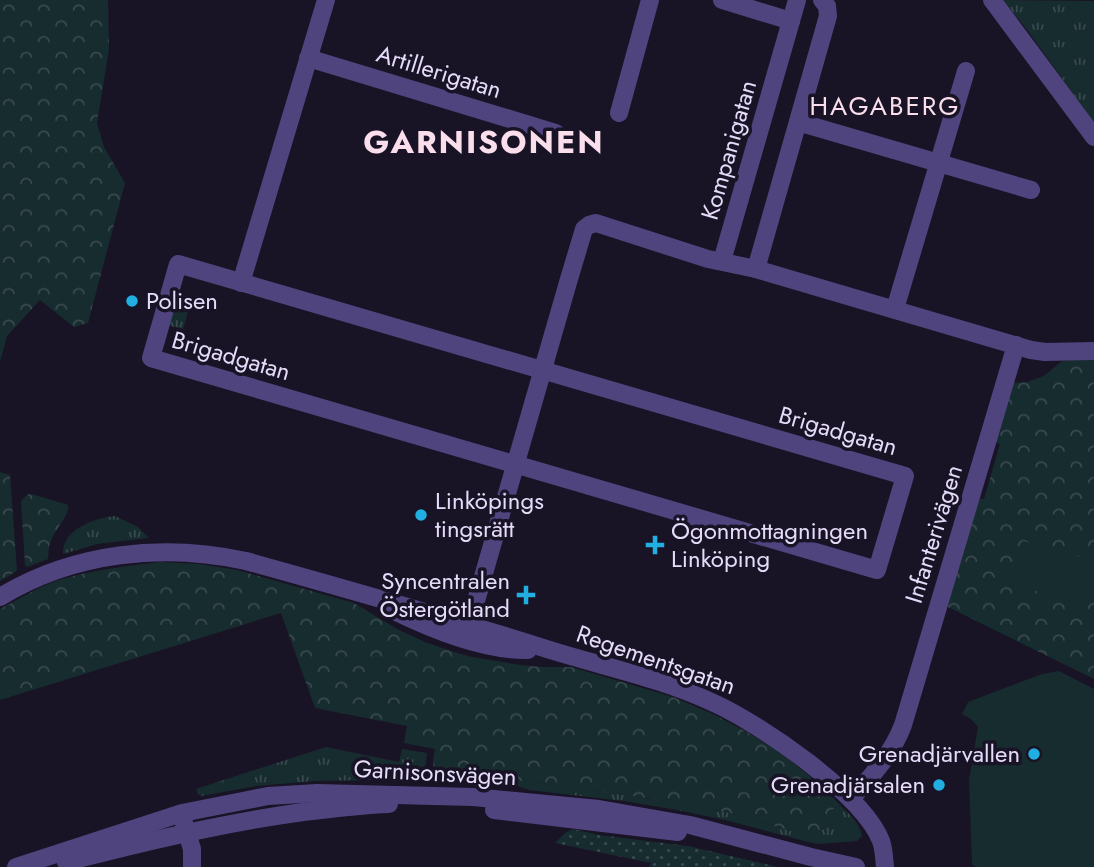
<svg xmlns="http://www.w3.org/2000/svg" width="1094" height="867" viewBox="0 0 1094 867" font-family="Jost,sans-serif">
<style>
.grass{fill:url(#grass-tufts)}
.forest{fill:url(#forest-crowns)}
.park{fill:url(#park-dots)}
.pitch{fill:#172c2f}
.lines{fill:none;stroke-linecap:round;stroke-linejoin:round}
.minor{stroke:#50447e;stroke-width:18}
.poi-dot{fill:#21aee1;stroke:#191326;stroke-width:2.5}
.labels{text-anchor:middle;stroke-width:7;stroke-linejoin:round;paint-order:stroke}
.street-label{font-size:24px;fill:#e5dcfa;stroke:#191326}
.poi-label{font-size:24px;fill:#e5dcfa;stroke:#191326;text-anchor:start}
.neighbourhood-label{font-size:26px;letter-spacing:2px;fill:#fbdeeb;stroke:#191326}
.district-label{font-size:32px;font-weight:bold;letter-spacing:2px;fill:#fbdeeb;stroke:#191326}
</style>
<defs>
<pattern id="grass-tufts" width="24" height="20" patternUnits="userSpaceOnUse" patternTransform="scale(1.75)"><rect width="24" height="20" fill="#172c2f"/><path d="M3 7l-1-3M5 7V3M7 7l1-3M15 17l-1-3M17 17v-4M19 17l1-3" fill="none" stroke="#394a4e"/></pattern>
<pattern id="forest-crowns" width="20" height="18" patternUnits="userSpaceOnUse" patternTransform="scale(1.75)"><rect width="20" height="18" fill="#172c2f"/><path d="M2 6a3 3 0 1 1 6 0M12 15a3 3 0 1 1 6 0" fill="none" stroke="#394a4e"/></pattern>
<pattern id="park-dots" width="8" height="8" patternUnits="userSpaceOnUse" patternTransform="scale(1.75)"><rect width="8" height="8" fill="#172c2f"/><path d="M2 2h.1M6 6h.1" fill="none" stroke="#394a4e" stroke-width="1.8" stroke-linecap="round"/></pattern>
</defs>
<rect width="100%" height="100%" fill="#191326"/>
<g class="grass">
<path d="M1003,0L1094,1V123L1028,31Z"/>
<path d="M174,301L190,306L183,329L167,325Z"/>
<path d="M115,516L138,527L149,538L97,544L63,554C62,529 95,518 115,516Z"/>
<path d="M326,747L399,762L402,749L427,753L425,771L415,777L387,780L315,781L256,786L202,796L199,795L196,789Z"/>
<path d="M492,777L683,803L726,812L805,835L832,810L840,805C849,814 860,823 862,836L857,841L818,844L808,842L725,820L677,810L624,801L529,790Z"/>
</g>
<g class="forest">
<path d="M0,0H108L109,49L97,123L104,147L125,183L88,323L74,327L40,300L7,336L0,362Z"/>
<path d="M1094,359V679L946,606L977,498L984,499L1000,444L994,441L1012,383L1027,382L1044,376L1062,361Z"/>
<path d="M0,472L10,475L17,571L0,581Z"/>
<path d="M28,494L35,495L68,505C69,518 55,528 51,541C48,547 49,553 48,559L27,567L25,565L21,501Z"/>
<path d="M161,562L199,564L237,570L354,603L397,629L425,642L454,652L472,657L520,665L543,667H571L673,697L713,714L745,731L781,753L817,782L840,805L832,810C826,826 825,835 805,835L726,812L683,803L492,777L436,772C431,765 434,757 435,749L404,743L407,726L315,708L281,613L0,700V609C19,599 38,587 59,580C92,570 127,566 161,562Z"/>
</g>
<path class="park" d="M573,829L599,835L688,846L778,867H649L651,863L555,843L565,833Z"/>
<g class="pitch">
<path d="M1023,541L1094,561V581L1087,605L1011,584Z"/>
<path d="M1059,671L1094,689V867H977L972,865L969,780L978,727L971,719L962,714L968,702L1042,674Z"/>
</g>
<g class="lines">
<g class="minor">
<path d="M722,0L791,21L722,261"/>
<path d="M992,0L1094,137"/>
<path d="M791,21L797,0"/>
<path d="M308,58L556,133"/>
<path d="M619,113L650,0"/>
<path d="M798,122L1031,190"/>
<path d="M178,264L905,476L877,570L151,358Z"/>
<path d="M756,269L828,16L827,6L822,0"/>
<path d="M241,283L326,0"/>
<path d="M895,309L966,71"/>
<path d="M0,597C74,552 163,543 246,561C347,589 449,618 550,650C605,667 664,679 716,704C761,725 863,794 881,841C884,849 884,858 885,867"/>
<path d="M394,611C433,630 484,651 528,650"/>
<path d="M465,639L569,279L584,229L589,225L596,223L708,259L756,269L1031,350L1045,352L1094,351"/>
<path d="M851,799C871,777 892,754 903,725L1016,345"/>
<path d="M494,810L678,832"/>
<path d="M184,823L192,849V867"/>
<path d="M66,862C144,842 223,823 303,812C332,809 360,805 389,804"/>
<path d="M16,867L182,813L268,796L317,793L473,797L599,809L690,825L811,857L856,867"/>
</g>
</g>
<g class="poi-dot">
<circle cx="132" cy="301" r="7"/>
<circle cx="421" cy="515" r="7"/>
<path d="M651.5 534.5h7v7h7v7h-7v7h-7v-7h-7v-7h7z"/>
<path d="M522.5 584.5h7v7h7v7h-7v7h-7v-7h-7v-7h7z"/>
<circle cx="1034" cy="754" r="7"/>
<circle cx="939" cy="785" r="7"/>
</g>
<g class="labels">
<g class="street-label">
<text transform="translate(439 72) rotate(17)" y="8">Artillerigatan</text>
<text transform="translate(729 150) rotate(-74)" y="8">Kompanigatan</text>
<text transform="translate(231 356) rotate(16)" y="8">Brigadgatan</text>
<text transform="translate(838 431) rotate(16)" y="8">Brigadgatan</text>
<text transform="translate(934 534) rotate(-73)" y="8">Infanterivägen</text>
<text transform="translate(656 660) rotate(19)" y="8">Regementsgatan</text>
<text transform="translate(435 773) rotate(3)" y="8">Garnisonsvägen</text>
</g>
<g class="poi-label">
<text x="146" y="309">Polisen</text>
<text x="435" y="509">Linköpings<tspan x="435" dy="28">tingsrätt</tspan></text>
<text x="671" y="539">Ögonmottagningen<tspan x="671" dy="28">Linköping</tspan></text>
<text x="510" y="589" text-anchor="end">Syncentralen<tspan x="510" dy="28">Östergötland</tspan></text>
<text x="1020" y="762" text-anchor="end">Grenadjärvallen</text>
<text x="925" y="793" text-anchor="end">Grenadjärsalen</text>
</g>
<g class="neighbourhood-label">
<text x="885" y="115">HAGABERG</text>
</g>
<g class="district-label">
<text x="484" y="153">GARNISONEN</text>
</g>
</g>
</svg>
